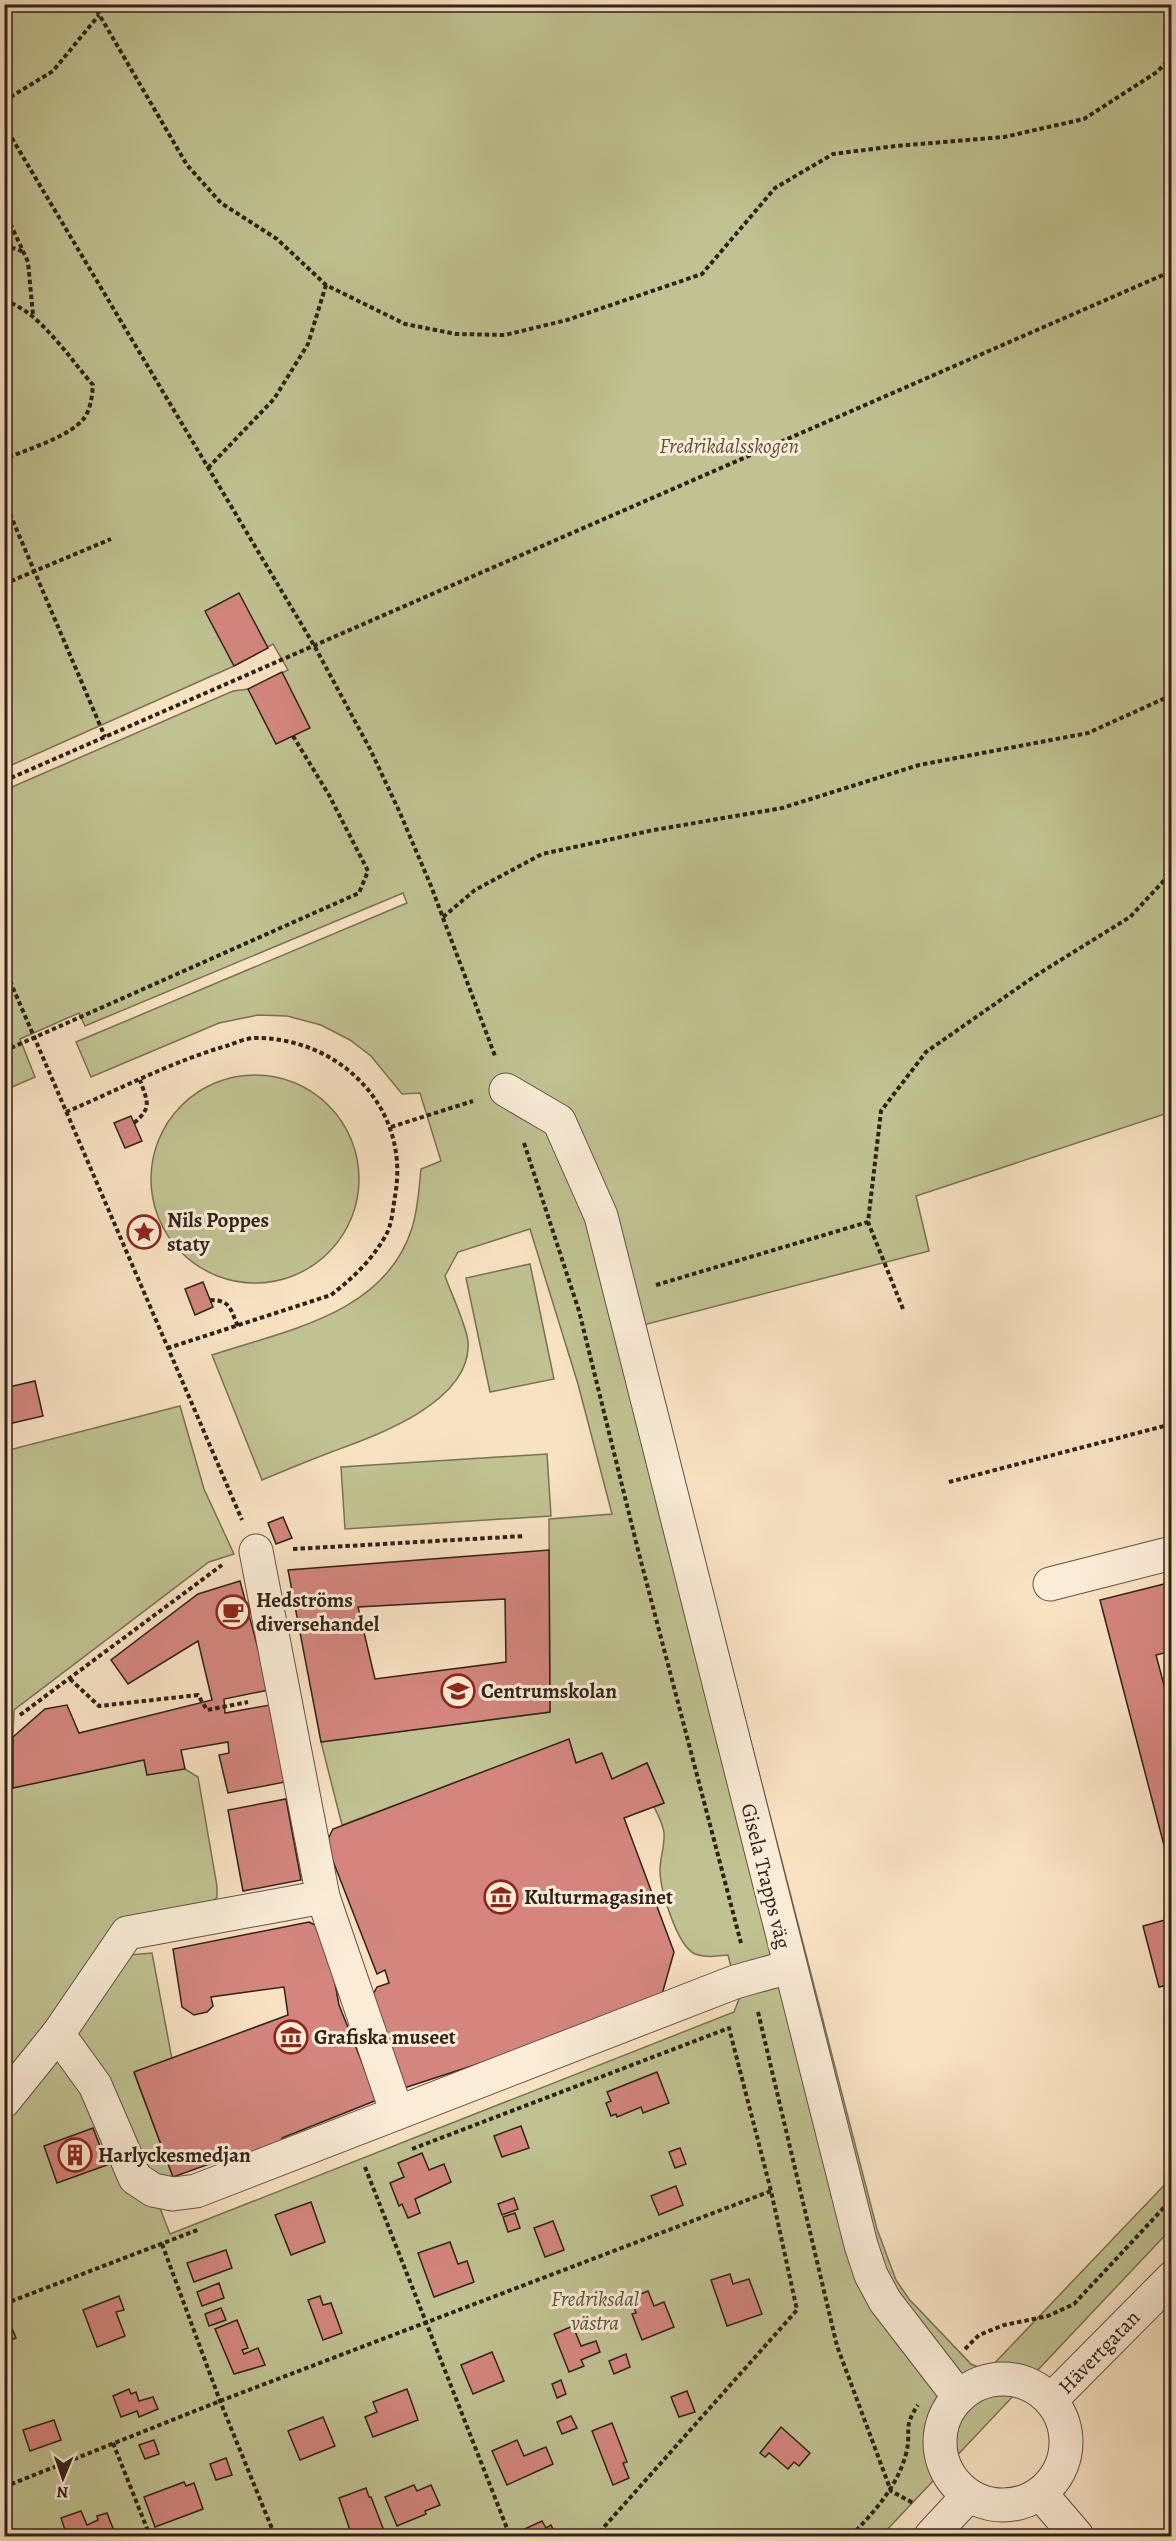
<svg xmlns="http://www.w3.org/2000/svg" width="1176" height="2541" viewBox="0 0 1176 2541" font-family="Alegreya,serif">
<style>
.green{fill:#c0c291;stroke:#787255;stroke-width:1.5}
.building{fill:#d4867e;stroke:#2f2219;stroke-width:1.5;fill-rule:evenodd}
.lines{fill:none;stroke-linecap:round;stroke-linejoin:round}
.minor-casing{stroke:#615243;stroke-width:35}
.path{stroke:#2f2219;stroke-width:4;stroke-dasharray:4.5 3;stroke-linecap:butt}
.minor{stroke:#faecd7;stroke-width:33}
.labels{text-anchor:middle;stroke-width:6;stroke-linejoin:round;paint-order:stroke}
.park-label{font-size:21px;font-style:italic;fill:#5a523d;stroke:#faecd7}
.poi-label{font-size:21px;font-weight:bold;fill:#2f2219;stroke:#faecd7;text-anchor:start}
.street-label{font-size:21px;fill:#2f2219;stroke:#faecd7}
</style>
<rect width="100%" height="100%" fill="#f8e2c2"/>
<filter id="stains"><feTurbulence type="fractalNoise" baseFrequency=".00333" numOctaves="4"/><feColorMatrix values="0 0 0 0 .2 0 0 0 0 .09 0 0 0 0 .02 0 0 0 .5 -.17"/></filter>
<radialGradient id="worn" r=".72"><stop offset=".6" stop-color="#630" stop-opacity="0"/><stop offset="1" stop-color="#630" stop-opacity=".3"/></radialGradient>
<g class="green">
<path d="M5,5H1171V1112L916,1196L929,1251L643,1325L877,2229L896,2280L909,2299L971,2364L987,2371L1171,2178V2229L881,2536H5V1451L180,1406L204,1489L234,1554L209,1562L14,1710L13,1737L144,1760L147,1775L185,1769L198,1777L217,1886V1897L208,1909L146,1920L129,1955L152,1953L172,2059L134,2073L173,2177L156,2198L170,2234L734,2012L739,1999L728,1955C716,1956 706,1958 695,1954C677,1946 660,1889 660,1870C660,1857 665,1846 664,1833C663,1824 658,1815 654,1807L664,1803L647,1763L612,1779L602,1754L576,1763L569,1740L342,1825L321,1742L550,1712L549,1519L612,1514L578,1384L530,1229L458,1252L445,1276C451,1293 466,1325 468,1341C473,1401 378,1435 334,1451C310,1460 286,1470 262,1480L212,1355C287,1330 385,1314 412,1228C418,1209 419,1189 421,1169L441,1161L420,1093L402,1094L371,1056L350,1040L321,1025L287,1016L258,1015L219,1023L91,1077L76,1042L407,903L403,893L85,1026L79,1013L20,1039L35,1077L5,1090V790L233,691L249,689L288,670L273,644L234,666L5,768Z"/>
<circle cx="255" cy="1179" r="104"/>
<path d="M530,1264L554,1379L490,1392L466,1278Z"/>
<path d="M547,1454L551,1516L345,1529L341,1467Z"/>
</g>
<g class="building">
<path d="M239,593L268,648L234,666L205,611Z"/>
<path d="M282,672L310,728L276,744L248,689Z"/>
<path d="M131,1116L142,1141L125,1148L114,1123Z"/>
<path d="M203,1282L213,1307L195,1315L185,1289Z"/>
<path d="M35,1381L43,1416L4,1425V1388Z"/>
<path d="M283,1517L292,1538L276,1544L268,1523Z"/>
<path d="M549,1550L550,1712L321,1742L288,1570ZM505,1599L506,1662L375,1679L358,1607Z"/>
<path d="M240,1581L269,1690L224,1699L225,1713L270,1705L285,1782L228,1793L219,1755L229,1753L228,1742L181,1750L185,1769L147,1775L144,1760L13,1788V1737L45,1709L67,1705L79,1733L212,1700L198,1641L128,1684L111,1660L198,1594Z"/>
<path d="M1172,1582V1651L1156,1655L1169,1704H1172V1876L1100,1600Z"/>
<path d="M569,1739L576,1763L602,1753L612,1779L647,1763L664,1803L624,1818L674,1952L659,2005L404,2088L368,2004L377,1987L389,1983L385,1970L377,1974L326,1843L333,1829Z"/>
<path d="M286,1799L301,1880L243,1891L228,1810Z"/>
<path d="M1172,1918V1984L1159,1987L1143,1926Z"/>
<path d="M309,1922L325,1930L339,2005L377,2100L282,2138L285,2147L225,2169L223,2159L173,2177L134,2072L288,2015L284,1987L211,1997L213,2006L207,2012L194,2015L182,2007L173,1949Z"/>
<path d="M657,2072L669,2103L643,2113L641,2107L617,2117L616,2114L611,2116L606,2103L611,2101L607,2092Z"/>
<path d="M521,2126L529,2148L502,2157L494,2136Z"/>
<path d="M93,2128L107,2165L57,2183L44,2146Z"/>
<path d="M680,2148L686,2164L675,2168L669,2152Z"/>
<path d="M422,2153L429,2170L444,2164L451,2182L415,2199L420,2213L408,2218L402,2204L399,2206L390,2183L404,2177L398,2163Z"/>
<path d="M676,2186L683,2205L659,2215L651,2196Z"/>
<path d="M514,2198L518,2209L502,2215L498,2204Z"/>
<path d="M311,2202L325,2242L291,2255L275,2215Z"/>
<path d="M515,2213L520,2228L508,2232L503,2217Z"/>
<path d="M553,2221L564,2250L545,2257L534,2228Z"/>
<path d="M450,2242L458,2264L467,2261L474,2282L434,2297L418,2253Z"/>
<path d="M226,2250L232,2268L194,2282L187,2263Z"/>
<path d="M730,2274L733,2284L749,2279L762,2314L727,2326L711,2280Z"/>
<path d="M219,2283L224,2298L202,2306L197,2292Z"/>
<path d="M648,2291L654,2306L664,2302L674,2327L642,2340L632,2314L636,2313L631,2298Z"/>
<path d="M119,2296L124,2310L116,2312L125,2336L97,2347L83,2310Z"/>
<path d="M320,2296L323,2305L331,2303L342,2333L323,2340L308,2300Z"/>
<path d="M221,2308L226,2320L209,2326L205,2314Z"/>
<path d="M237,2320L248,2348L242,2350L244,2354L258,2348L265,2365L234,2374L215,2329Z"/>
<path d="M11,2326L16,2338L4,2342V2329Z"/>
<path d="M573,2326L581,2346L596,2341L600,2352L581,2360L584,2366L569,2372L554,2334Z"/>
<path d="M492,2352L504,2381L473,2394L461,2365Z"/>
<path d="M626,2354L630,2367L614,2374L609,2361Z"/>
<path d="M561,2380L566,2394L557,2398L552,2384Z"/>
<path d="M129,2389L131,2394L136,2392L139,2401L153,2397L158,2409L139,2417L137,2411L121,2417L113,2396Z"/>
<path d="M407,2389L418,2420L373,2437L365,2417L377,2412L373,2402Z"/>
<path d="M687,2391L695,2412L679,2417L671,2397Z"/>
<path d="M571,2416L577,2428L562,2434L557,2422Z"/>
<path d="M323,2417L335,2446L300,2460L288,2431Z"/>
<path d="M54,2420L61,2440L30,2451L23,2430Z"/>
<path d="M612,2423L627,2462L623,2463L629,2478L613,2485L592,2431Z"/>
<path d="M781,2427L810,2453L799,2466L794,2462L788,2469L769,2453L765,2457L760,2453Z"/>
<path d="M154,2440L159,2454L145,2459L139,2445Z"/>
<path d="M517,2440L524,2456L546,2447L553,2464L507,2485L492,2451Z"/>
<path d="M226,2458L232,2475L216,2480L210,2464Z"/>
<path d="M184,2482L186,2486L194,2483L203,2509L155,2527L144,2497Z"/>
<path d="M414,2485L417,2491L431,2485L440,2505L425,2511L426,2514L397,2526L385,2497Z"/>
<path d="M366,2488L369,2497H371L386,2536H352L339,2498Z"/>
<path d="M81,2511L87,2525L98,2520L97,2516L107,2513L116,2536H67L61,2518Z"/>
<path d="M542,2521L546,2528L551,2525L556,2536H520L518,2532Z"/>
</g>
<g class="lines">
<g class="minor-casing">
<g id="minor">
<path d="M506,1090L559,1121L601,1216L861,2245L871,2275L885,2301L959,2397"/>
<path d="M1050,1584L1172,1553"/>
<path d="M323,1897L397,2113"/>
<path d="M58,2034L95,2085L135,2178L153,2190L173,2194L196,2191L735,1982L789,1967"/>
<path d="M4,2101L58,2034L127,1933L323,1897L256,1551"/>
<circle cx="1003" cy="2442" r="63"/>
<path d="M1051,2400L1172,2278"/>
<path d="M1041,2494L1077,2536"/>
<path d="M931,2536L968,2496"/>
</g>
</g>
<g class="path">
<path d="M93,4L187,165L221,203L277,239L326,285L405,324L456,334L505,335L567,320L702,274L775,188L833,154L896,146L1004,137L1084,119L1157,72L1172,56"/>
<path d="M4,101L53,71L99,15"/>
<path d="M4,125L315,647L370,749L400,813L431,886L495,1056"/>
<path d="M4,210L28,262L33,315"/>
<path d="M4,245L24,252"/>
<path d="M4,301C37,308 71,360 93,385C92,396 91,407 85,417C72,436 26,450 4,459"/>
<path d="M208,468L274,399L308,344L326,285"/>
<path d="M4,500L105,737"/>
<path d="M4,584L111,539"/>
<path d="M4,781L1172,271"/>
<path d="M443,917L475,890L542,854L654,830L782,808L919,765L1088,733L1172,695"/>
<path d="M4,967L242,1520"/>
<path d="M4,1051L359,893L368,871L329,795L293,736"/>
<path d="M66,1112C118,1090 171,1062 226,1046C235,1043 246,1038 256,1038C341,1038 411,1109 395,1196C393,1208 392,1224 386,1235C372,1260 353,1278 331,1295L168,1348"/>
<path d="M134,1123C153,1107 147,1101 140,1080"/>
<path d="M391,1127L473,1101"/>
<path d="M524,1143L579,1311L638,1550L741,1943"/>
<path d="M656,1285L868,1222"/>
<path d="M210,1300C231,1300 230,1309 238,1326"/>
<path d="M903,1309L868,1222L881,1111L926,1052L1035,976L1130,917L1172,872"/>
<path d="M949,1482L1172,1424"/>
<path d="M293,1549L525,1536"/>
<path d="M70,1679L99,1706L198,1695L207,1710L248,1702"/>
<path d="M20,1715L222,1565"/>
<path d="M758,2012L837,2346L891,2491L913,2503"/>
<path d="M412,2149L729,2028L771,2191L797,2310L596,2536"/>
<path d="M365,2167L510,2536"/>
<path d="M162,2244L220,2401L275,2536"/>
<path d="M4,2304L200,2229"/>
<path d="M965,2349L979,2335L1004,2325L1048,2316L1074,2304L1172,2199"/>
<path d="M113,2443L150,2536"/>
<path d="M4,2487L220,2401L771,2191"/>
<path d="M4,2519L11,2536"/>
<path d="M851,2536C874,2512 897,2487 906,2454C912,2431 902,2428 918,2405"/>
</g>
<use href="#minor" class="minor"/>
</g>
<defs>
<g id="sight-ring" transform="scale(1.725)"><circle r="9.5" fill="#faecd7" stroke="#8f2418" stroke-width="1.5"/><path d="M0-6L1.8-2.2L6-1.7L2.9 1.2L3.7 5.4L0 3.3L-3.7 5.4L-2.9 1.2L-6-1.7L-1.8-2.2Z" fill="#8f2418"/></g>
<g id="cafe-ring" transform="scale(1.725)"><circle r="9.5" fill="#faecd7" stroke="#8f2418" stroke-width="1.5"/><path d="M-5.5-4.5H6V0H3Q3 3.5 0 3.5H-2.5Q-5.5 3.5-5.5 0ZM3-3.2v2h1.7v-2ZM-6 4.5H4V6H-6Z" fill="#8f2418"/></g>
<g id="school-ring" transform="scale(1.725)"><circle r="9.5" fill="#faecd7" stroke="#8f2418" stroke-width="1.5"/><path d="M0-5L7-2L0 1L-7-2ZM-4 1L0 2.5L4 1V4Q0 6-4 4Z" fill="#8f2418"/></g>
<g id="museum-ring" transform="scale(1.725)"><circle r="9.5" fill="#faecd7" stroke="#8f2418" stroke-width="1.5"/><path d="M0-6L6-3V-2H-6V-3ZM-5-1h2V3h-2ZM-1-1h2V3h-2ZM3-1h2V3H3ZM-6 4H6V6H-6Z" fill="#8f2418"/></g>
<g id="building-ring" transform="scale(1.725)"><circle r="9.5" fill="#faecd7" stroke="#8f2418" stroke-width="1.5"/><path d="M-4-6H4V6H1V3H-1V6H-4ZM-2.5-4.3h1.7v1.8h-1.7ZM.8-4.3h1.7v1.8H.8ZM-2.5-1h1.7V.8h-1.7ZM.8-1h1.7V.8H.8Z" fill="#8f2418"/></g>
</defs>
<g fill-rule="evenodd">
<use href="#sight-ring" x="144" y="1232"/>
<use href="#cafe-ring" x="233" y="1612"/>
<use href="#school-ring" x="458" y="1691"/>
<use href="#museum-ring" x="501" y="1897"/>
<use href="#museum-ring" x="291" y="2037"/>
<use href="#building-ring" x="75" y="2155"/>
</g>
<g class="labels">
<g class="park-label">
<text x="729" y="453">Fredrikdalsskogen</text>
<text x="595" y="2306">Fredriksdal<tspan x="595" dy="24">västra</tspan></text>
</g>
<g class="poi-label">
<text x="167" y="1227">Nils Poppes<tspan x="167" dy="24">staty</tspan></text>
<text x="256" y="1607">Hedströms<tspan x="256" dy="24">diversehandel</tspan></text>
<text x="481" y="1698">Centrumskolan</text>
<text x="524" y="1904">Kulturmagasinet</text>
<text x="314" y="2044">Grafiska museet</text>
<text x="98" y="2162">Harlyckesmedjan</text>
</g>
<g class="street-label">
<text transform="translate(766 1876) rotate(76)" y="7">Gisela Trapps väg</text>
<text transform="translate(1099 2352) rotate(-46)" y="7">Hävertgatan</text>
</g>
</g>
<rect width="1176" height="2541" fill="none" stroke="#f8e2c2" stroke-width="24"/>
<rect x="6" y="6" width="1164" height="2529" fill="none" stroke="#2f2219" stroke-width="3"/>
<rect x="12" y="12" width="1152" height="2517" fill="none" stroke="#2f2219" stroke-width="1.5"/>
<g transform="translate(63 2478) rotate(182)" stroke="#faecd7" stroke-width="4.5" paint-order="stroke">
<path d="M0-4.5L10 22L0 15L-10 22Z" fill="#2f2219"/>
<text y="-9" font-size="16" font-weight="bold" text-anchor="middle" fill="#2f2219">N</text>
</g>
<rect width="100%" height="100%" filter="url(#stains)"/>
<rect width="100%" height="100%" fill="url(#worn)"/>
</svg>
